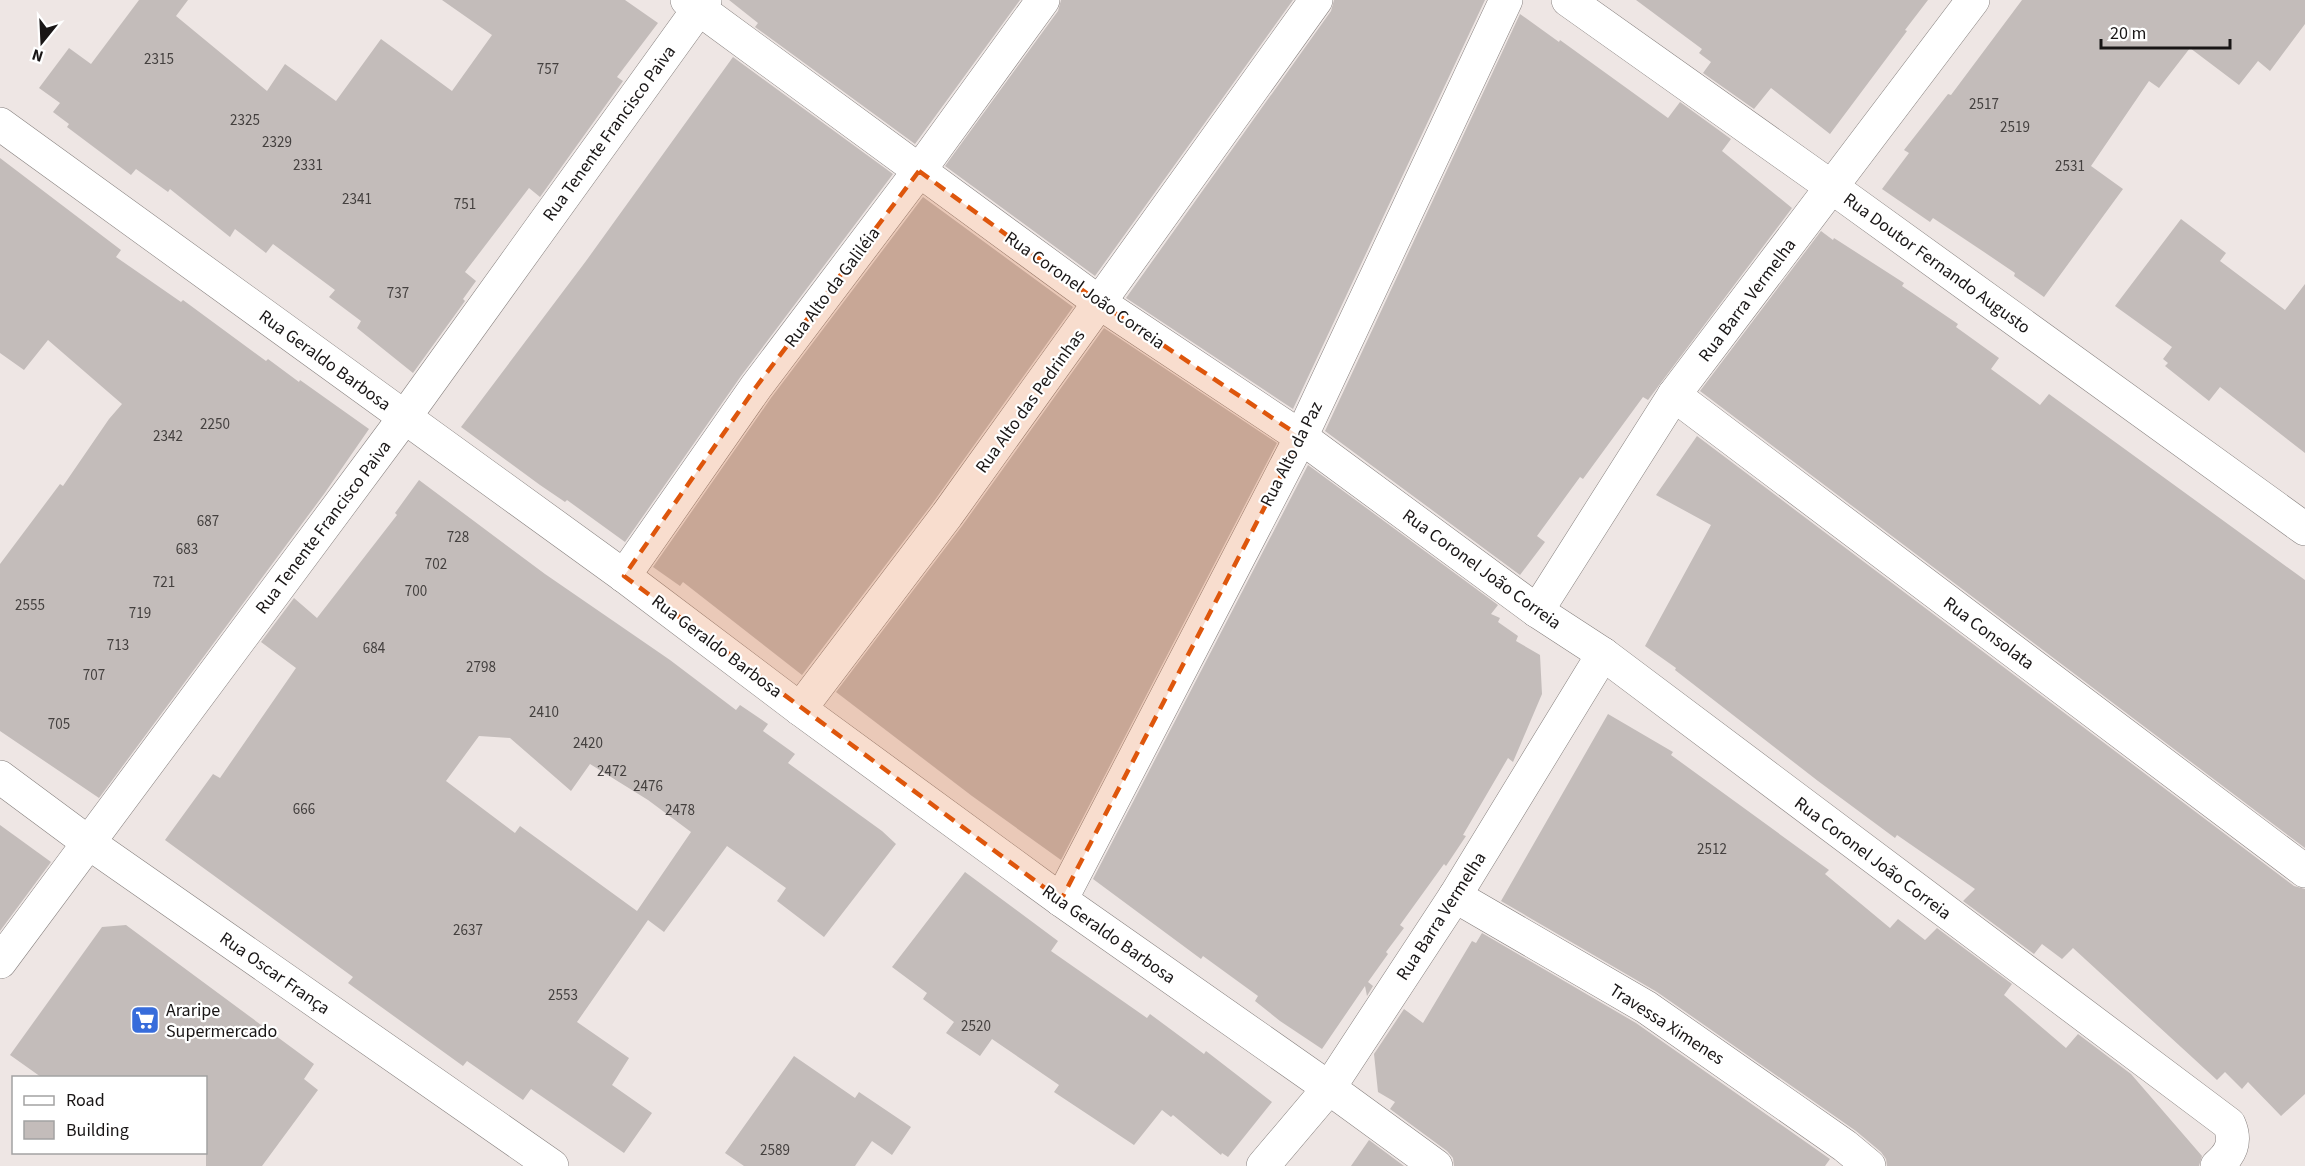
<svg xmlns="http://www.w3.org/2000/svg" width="2305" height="1166" viewBox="0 0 2305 1166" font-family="'Source Sans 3',sans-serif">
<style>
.building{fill:#c3bcba;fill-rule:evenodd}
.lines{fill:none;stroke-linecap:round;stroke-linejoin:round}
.street-casing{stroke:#87817f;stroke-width:34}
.secondary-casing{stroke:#87817f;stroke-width:34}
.street{stroke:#fff;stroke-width:33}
.secondary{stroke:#fff;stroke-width:33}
.marked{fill:#de560c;fill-opacity:0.2;stroke:#de560c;stroke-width:4.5;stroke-dasharray:12 8;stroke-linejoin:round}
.labels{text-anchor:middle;stroke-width:4.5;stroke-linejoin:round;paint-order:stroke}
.number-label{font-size:15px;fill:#44403f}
.street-label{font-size:18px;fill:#191616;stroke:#fff}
.poi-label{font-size:18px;fill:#191616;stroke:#fff;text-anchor:start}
</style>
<rect width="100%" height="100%" fill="#eee6e4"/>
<g class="building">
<path d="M139,0H188L176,16L267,91L285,64L336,101L381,39L452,91L492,35L442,0H625L658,23L617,77L623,81L540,197L529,188L465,272L476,281L463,299L465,301L413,373L357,328L361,321L329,297L335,290L273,244L266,253L235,229L230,237L170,189L168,192L136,169L131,175L67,127L69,124L53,112L60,103L39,88L69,48L91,64Z"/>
<path d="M729,0H1020L915,144L755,27L758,23Z"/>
<path d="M1061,0H1293L1095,276L945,166L1058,11Z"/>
<path d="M1334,0H1485L1293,409L1126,298L1331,11Z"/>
<path d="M1636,0H1928L1905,30L1907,31L1830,134L1771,88L1754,109L1703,73L1711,62L1699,53L1702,49Z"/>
<path d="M2022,0H2305V24L2270,71L2258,61L2239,85L2190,48L2159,88L2149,81L2091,166L2123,189L2044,297L2014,276L2015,273L1984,252L1933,218L1930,222L1882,189L1909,153L1904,150L1948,94L1951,95Z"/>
<path d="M1520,14L1559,42L1560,40L1668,118L1680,102L1731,139L1722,151L1792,208L1648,400L1643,397L1583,479L1580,477L1537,536L1545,542L1520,575L1325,431Z"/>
<path d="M733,57L893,174L741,376L625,542L567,500L565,502L540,485L461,427L586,261Z"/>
<path d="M0,158L121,250L116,257L181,302L183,300L266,361L268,359L299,382L300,380L369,429L324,494L99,798L0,731V564L60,484L63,486L109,419L122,404L48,340L24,370L0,353Z"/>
<path d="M923,197L1073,307L932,504L802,675L683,582L680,586L653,567L771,398Z"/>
<path d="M2181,219L2226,253L2220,261L2285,310L2305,284V453L2220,387L2209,401L2165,366L2168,363L2163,359L2172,347L2115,306Z"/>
<path d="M1821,231L1833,240L1834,238L1904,283L1902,286L1958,324L1956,327L1999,358L1991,369L2040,405L2049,394L2305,580V848L1700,391Z"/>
<path d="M1104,328L1277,443L1061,860L972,796L836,692L962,526Z"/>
<path d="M1697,436L2294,886L2305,889V1094L2281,1116L2248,1082L2242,1089L2225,1072L2217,1080L2073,948L2062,959L2042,944L2034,954L1963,901L1975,889L1897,835L1895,838L1818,781L1675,670L1676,668L1645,646L1711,525L1656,495Z"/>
<path d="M1308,465L1498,605L1491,614L1500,618L1498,622L1518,636L1516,641L1540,655L1542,694L1513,762L1508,758L1463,835L1466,836L1446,866L1444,864L1400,925L1404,928L1386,952L1388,954L1368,982L1373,986L1367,996L1365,986L1322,1049L1280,1021L1255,1001L1258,996L1203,956L1201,959L1093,879Z"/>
<path d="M419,480L545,574L670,660L736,710L740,705L768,724L763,731L795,754L788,763L882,831L896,844L824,937L777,901L786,888L727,846L664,932L648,920L577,1022L629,1058L612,1085L652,1113L624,1153L531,1089L523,1100L467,1061L463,1066L348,983L353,977L165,840L213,774L220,778L296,668L261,642L294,598L317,618L397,515L395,513ZM479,736L510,738L571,791L590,764L648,800L691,832L637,911L520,826L515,833L446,781Z"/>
<path d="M1608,714L1673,752L1671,755L1829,870L1825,874L1890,928L1898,919L1925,940L1937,928L2012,984L2004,995L2066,1048L2078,1034L2131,1074L2202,1156L2199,1166H1887L1886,1159L1881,1152L1856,1131L1657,992L1501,901Z"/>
<path d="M0,825L51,862L0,931Z"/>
<path d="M965,872L1058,941L1051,951L1147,1018L1150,1014L1204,1054L1206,1051L1272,1102L1228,1157L1222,1153L1221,1155L1173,1115L1171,1117L1162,1110L1134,1145L1054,1092L1059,1085L992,1039L980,1056L946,1033L954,1022L923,999L927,993L892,967Z"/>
<path d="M126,925L314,1064L304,1079L318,1090L262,1166H206V1077H41L10,1055L102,927Z"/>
<path d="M1482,933L1636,1023L1830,1159L1825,1166H1454L1453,1158L1447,1151L1390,1109L1395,1102L1378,1092L1374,1054L1404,1009L1423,1023L1472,941L1476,943Z"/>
<path d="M794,1056L855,1098L859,1092L911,1127L892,1155L872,1141L855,1166H744L725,1153Z"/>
<path d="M1369,1140L1404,1166H1351Z"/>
</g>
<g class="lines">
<g class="street-casing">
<g id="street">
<path d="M687,0L1100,303L1301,437L1537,611L1603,654L2229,1124C2237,1142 2231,1154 2217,1166"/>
<path d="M1568,0L1833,188L2305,529"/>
<path d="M0,124L624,576L800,709L1061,900L1329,1088L1436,1166"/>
<path d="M1674,395L2305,871"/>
<path d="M624,576L756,387L919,171L1043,0"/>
<path d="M1537,611L1674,395L1973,0"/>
<path d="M800,709L947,515L1316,0"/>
<path d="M1455,896L1646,1007L1845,1146L1869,1166"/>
<path d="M1061,900L1301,437L1506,0"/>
<path d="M0,962L404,418L705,0"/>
<path d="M1263,1166L1329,1088L1455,896L1603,654"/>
</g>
</g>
<g class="secondary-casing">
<path id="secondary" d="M0,777L89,843L552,1166"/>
</g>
<use href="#street" class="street"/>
<use href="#secondary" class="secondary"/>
</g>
<path class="marked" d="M919,171L1100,303L1301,437L1061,900L624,576L756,387Z"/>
<defs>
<g id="supermarket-square" transform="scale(1.5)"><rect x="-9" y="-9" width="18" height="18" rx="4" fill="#376cdb" stroke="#fff"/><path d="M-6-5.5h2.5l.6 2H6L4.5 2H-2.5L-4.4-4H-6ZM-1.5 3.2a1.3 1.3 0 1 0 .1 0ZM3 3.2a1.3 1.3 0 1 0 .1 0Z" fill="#fff"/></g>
</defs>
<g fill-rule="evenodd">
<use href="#supermarket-square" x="145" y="1020"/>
</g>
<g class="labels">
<g class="number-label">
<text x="159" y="64">2315</text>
<text x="548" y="74">757</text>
<text x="1984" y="109">2517</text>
<text x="245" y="125">2325</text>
<text x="2015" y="132">2519</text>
<text x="277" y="147">2329</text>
<text x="308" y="170">2331</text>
<text x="2070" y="171">2531</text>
<text x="357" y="204">2341</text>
<text x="465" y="209">751</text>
<text x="398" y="298">737</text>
<text x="215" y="429">2250</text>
<text x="168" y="441">2342</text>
<text x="208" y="526">687</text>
<text x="458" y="542">728</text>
<text x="187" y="554">683</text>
<text x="436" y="569">702</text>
<text x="164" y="587">721</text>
<text x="416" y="596">700</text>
<text x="30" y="610">2555</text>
<text x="140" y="618">719</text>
<text x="118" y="650">713</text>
<text x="374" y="653">684</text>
<text x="481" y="672">2798</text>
<text x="94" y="680">707</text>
<text x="544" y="717">2410</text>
<text x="59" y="729">705</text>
<text x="588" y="748">2420</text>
<text x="612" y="776">2472</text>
<text x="648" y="791">2476</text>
<text x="304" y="814">666</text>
<text x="680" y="815">2478</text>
<text x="1712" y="854">2512</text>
<text x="468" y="935">2637</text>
<text x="563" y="1000">2553</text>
<text x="976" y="1031">2520</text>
<text x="775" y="1155">2589</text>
</g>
<g class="street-label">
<text transform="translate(609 133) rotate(-54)" y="6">Rua Tenente Francisco Paiva</text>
<text transform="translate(1937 263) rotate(36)" y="6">Rua Doutor Fernando Augusto</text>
<text transform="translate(832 287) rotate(-53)" y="6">Rua Alto da Galiléia</text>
<text transform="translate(1085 290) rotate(35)" y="6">Rua Coronel João Correia</text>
<text transform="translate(1747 300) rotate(-53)" y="6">Rua Barra Vermelha</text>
<text transform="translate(325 360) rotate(36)" y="6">Rua Geraldo Barbosa</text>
<text transform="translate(1030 401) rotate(-54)" y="6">Rua Alto das Pedrinhas</text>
<text transform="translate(1291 454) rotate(-63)" y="6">Rua Alto da Paz</text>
<text transform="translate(323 527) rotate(-53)" y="6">Rua Tenente Francisco Paiva</text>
<text transform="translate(1482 569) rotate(36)" y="6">Rua Coronel João Correia</text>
<text transform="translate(1989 633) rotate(37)" y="6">Rua Consolata</text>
<text transform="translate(717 646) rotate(37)" y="6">Rua Geraldo Barbosa</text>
<text transform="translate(1873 858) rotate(37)" y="6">Rua Coronel João Correia</text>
<text transform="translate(1441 916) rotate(-57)" y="6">Rua Barra Vermelha</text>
<text transform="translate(1109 934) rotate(35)" y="6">Rua Geraldo Barbosa</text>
<text transform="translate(275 973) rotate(35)" y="6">Rua Oscar França</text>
<text transform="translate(1667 1024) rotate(33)" y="6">Travessa Ximenes</text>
</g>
<g class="poi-label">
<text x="166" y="1016">Araripe<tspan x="166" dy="21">Supermercado</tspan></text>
</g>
</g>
<rect x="12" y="1076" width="195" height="78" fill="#ffffff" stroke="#a3a2a2" stroke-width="1.5"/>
<rect x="24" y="1096" width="30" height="9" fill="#ffffff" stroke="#a3a2a2" stroke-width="1.5"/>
<text x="66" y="1106" font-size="18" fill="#191616">Road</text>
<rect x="24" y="1121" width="30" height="18" fill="#c3bcba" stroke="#a3a2a2" stroke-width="1.5"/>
<text x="66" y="1136" font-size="18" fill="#191616">Building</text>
<g transform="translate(42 42) rotate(198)" stroke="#ffffff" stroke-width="4.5" paint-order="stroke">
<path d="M0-4.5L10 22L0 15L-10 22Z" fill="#191616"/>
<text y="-9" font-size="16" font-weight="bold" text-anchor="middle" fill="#191616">N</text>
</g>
<path d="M2101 39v9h129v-9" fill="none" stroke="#191616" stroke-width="3"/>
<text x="2110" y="39" font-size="18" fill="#191616" stroke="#ffffff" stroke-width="4.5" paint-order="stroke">20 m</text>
</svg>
